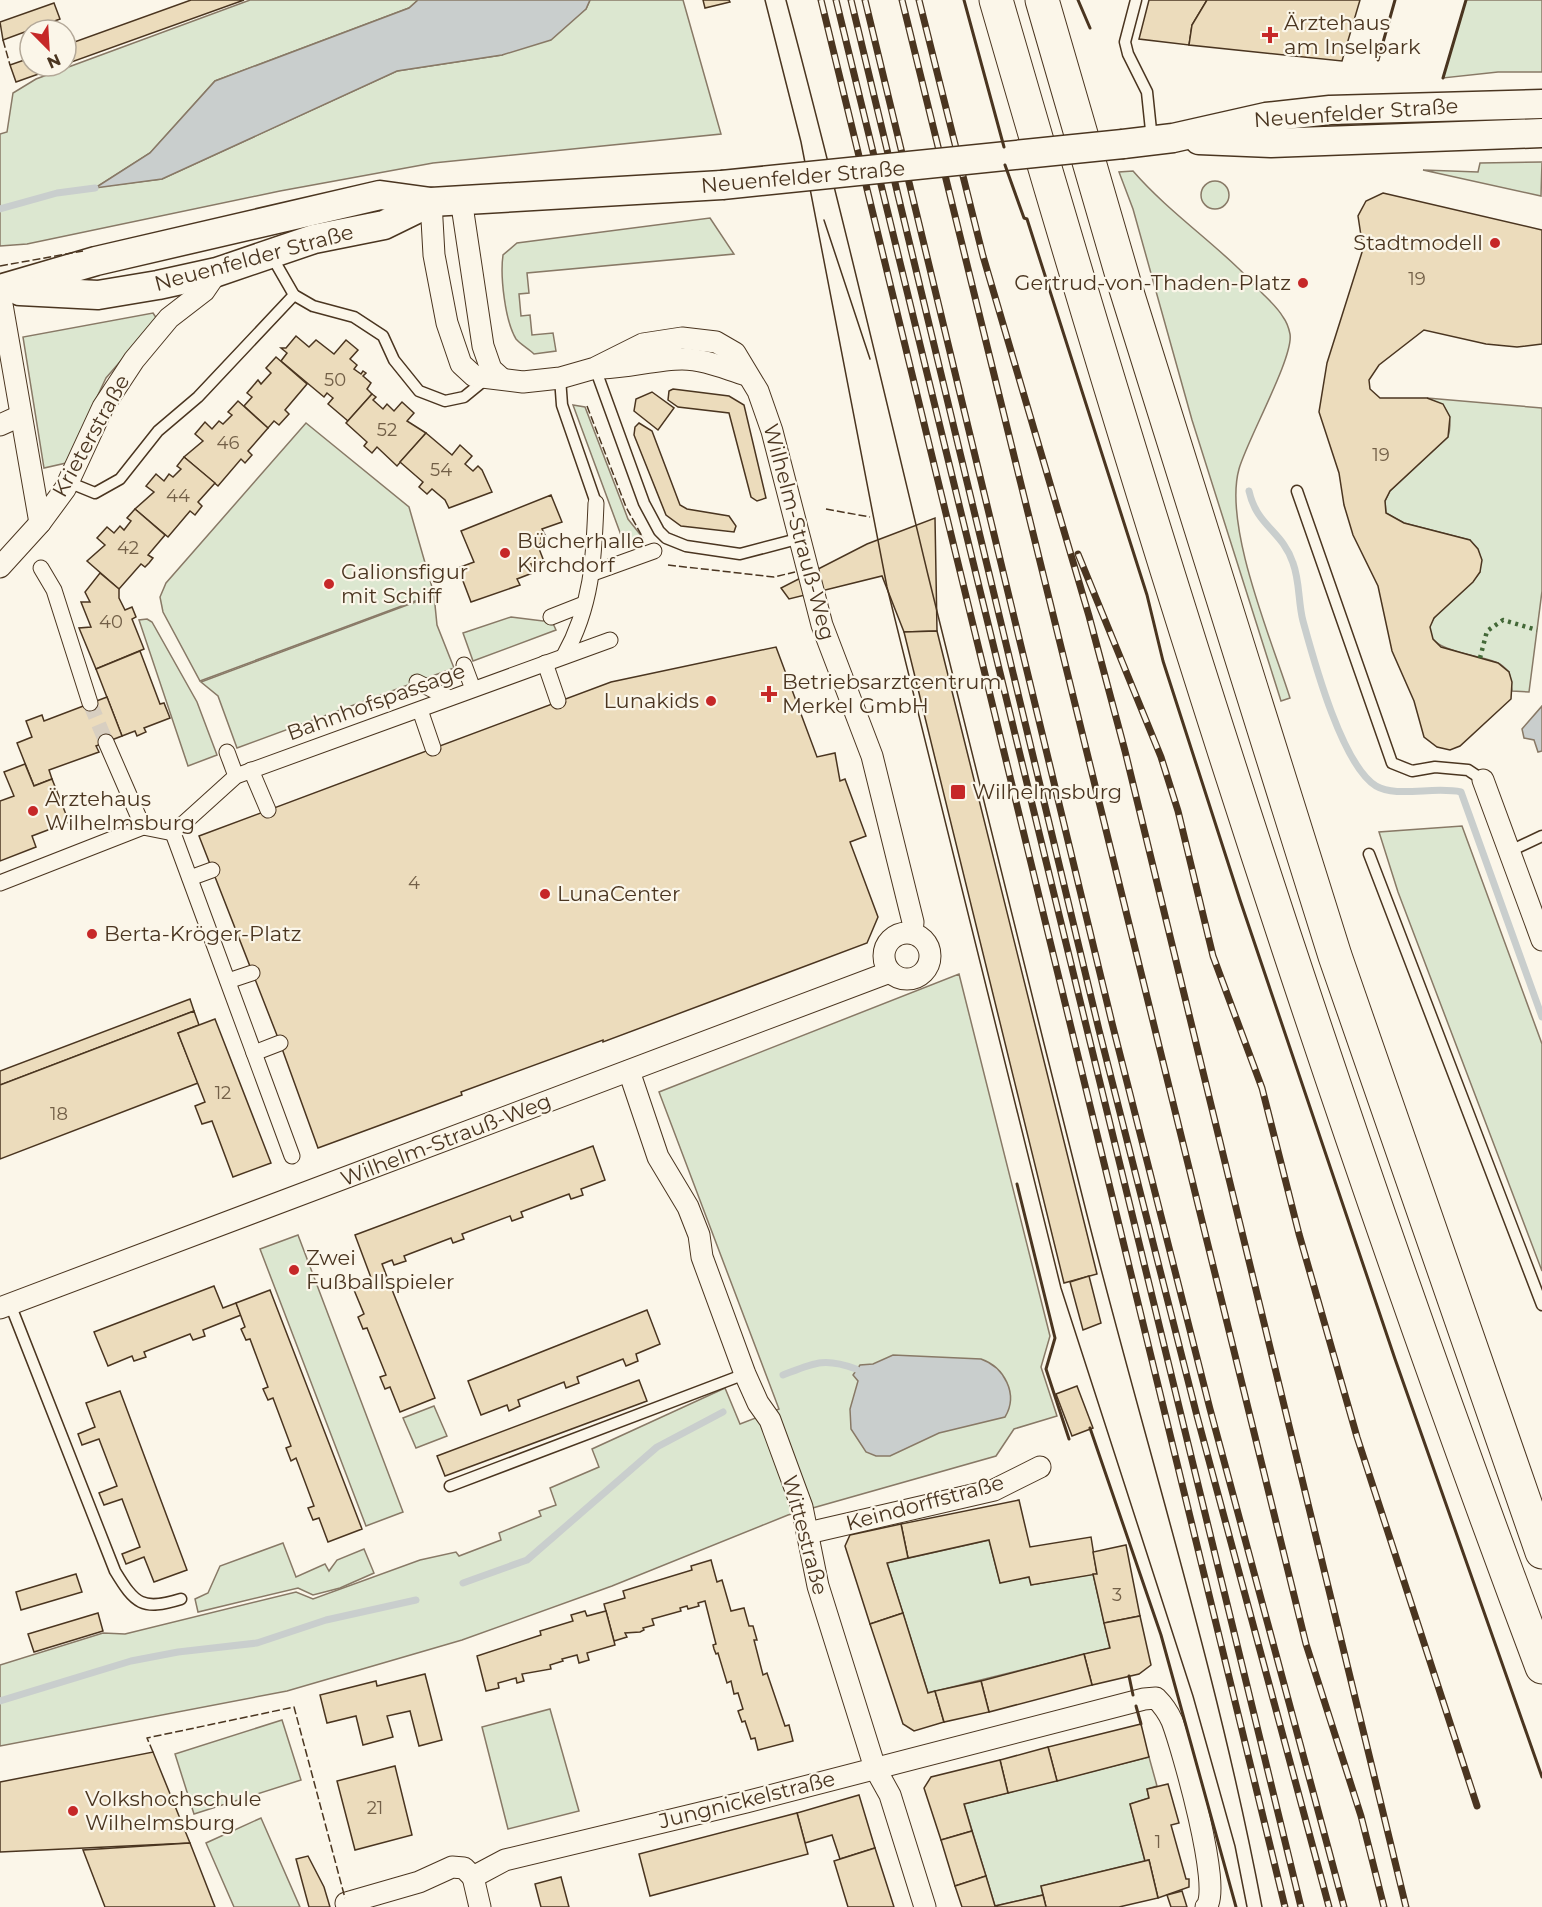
<svg xmlns="http://www.w3.org/2000/svg" width="1542" height="1907" viewBox="0 0 1542 1907" font-family="Montserrat,sans-serif">
<style>
.green{fill:#dce7d0;stroke:#887966;stroke-width:1.5}
.water{fill:#c9cecd;stroke:#887966;stroke-width:1.5}
.lines{fill:none;stroke-linecap:round;stroke-linejoin:round}
.stream{stroke:#c9cecd;stroke-width:7}
.building{fill:#ecdcbc;stroke:#4a3520;stroke-width:1.5}
.pedestrian-tunnel{stroke:#d8cfc1;stroke-width:15;stroke-dasharray:15 8;stroke-linecap:butt}
.service-casing{stroke:#4a3520;stroke-width:13}
.pedestrian-casing{stroke:#4a3520;stroke-width:17}
.minor-casing{stroke:#4a3520;stroke-width:23}
.secondary-casing{stroke:#4a3520;stroke-width:31}
.trunk-casing{stroke:#4a3520;stroke-width:35}
.service{stroke:#fbf6e9;stroke-width:10}
.pedestrian{stroke:#fbf6e9;stroke-width:15}
.minor{stroke:#fbf6e9;stroke-width:21}
.secondary{stroke:#fbf6e9;stroke-width:28}
.trunk{stroke:#fbf6e9;stroke-width:33}
.tram{stroke:#4a3520;stroke-width:1.5}
.rail-casing{stroke:#4a3520;stroke-width:7}
.rail{stroke:#fbf6e9;stroke-width:4.5;stroke-dasharray:14;stroke-linecap:butt}
.secondary-bridge-casing{stroke:#4a3520;stroke-width:31;stroke-linecap:butt}
.secondary-bridge{stroke:#fbf6e9;stroke-width:28}
.hedge{stroke:#436837;stroke-width:4.5;stroke-dasharray:3 4.5;stroke-linecap:butt}
.fence{stroke:#4a3520;stroke-width:1.5;stroke-dasharray:8 3;stroke-linecap:butt}
.wall{stroke:#4a3520;stroke-width:3}
.poi-dot{fill:#c62828;stroke:#fbf6e9;stroke-width:2}
.labels{text-anchor:middle;stroke-width:4.5;stroke-linejoin:round;paint-order:stroke}
.number-label{font-size:18px;fill:#725f47}
.poi-label{font-size:21px;fill:#4a3520;stroke:#fbf6e9;text-anchor:start}
.street-label{font-size:21px;fill:#4a3520;stroke:#fbf6e9}
</style>
<rect width="100%" height="100%" fill="#fbf6e9"/>
<g class="green">
<path d="M250,0H418L409,8L215,81L150,153L97,187L162,179L397,71L502,55L586,9L590,0H683L721,134L433,163L280,191L27,244L0,246V134L7,132L13,93L36,79Z"/>
<path d="M1466,0H1542V72H1498L1443,78Z"/>
<path d="M1542,162L1541,196L1423,170L1478,172L1480,163Z"/>
<path d="M1133,171C1172,216 1223,248 1262,293C1269,300 1278,308 1283,317C1286,321 1289,329 1290,334C1294,357 1247,440 1239,469C1223,526 1272,641 1290,698L1281,701L1192,420L1133,209L1119,172Z"/>
<circle cx="1215" cy="195" r="14"/>
<path d="M710,218L734,254L527,273L529,293L519,294L521,316L530,315L532,335L553,333L556,351L534,354C529,349 520,344 516,339C505,321 500,276 503,255L517,243Z"/>
<path d="M153,313L157,319L106,378L66,463L44,468L23,337Z"/>
<path d="M1427,398L1542,408V591L1529,692L1512,691L1509,672C1506,669 1502,665 1498,663C1484,655 1409,651 1434,618C1447,600 1468,590 1480,572L1470,540L1404,523L1386,513L1385,501L1390,491L1448,437C1454,416 1446,406 1427,398Z"/>
<path d="M573,405L585,407L628,519L643,538L625,546Z"/>
<path d="M306,423L409,507L434,594L200,681L163,612L160,597L166,583Z"/>
<path d="M434,595L437,625L454,668L237,748L218,696L201,682Z"/>
<path d="M511,617L543,621L551,619L556,630L473,661L463,633Z"/>
<path d="M147,619L152,622L197,702L217,755L188,766L139,620Z"/>
<path d="M1462,826L1542,1044V1271L1398,892L1379,832Z"/>
<path d="M959,974L1050,1336L1041,1367L1057,1416L1014,1429L996,1456L788,1515L612,1586L462,1640L287,1691L0,1746V1665L103,1633L125,1634L296,1592L313,1599L420,1560L456,1552L459,1556L501,1540L499,1533L541,1516L539,1511L556,1505L550,1488L599,1467L592,1449L725,1388L740,1424L779,1409L659,1092Z"/>
<path d="M298,1235L403,1512L366,1526L260,1249Z"/>
<path d="M434,1406L447,1436L416,1448L403,1418Z"/>
<path d="M989,1540L1000,1582L1029,1577L1031,1585L1093,1574L1110,1648L928,1693L887,1563Z"/>
<path d="M283,1543L296,1577L325,1564L329,1571L337,1560L364,1549L374,1573L340,1588L313,1595L298,1588L198,1612L195,1599L208,1593L220,1566Z"/>
<path d="M550,1709L579,1811L508,1829L482,1727Z"/>
<path d="M282,1720L301,1780L194,1814L175,1754Z"/>
<path d="M1149,1757L1157,1786L1147,1789L1149,1798L1130,1804L1145,1861L1041,1886L1043,1895L995,1906L964,1804Z"/>
<path d="M261,1818L300,1907H234L206,1843Z"/>
</g>
<g class="water">
<path d="M418,0H590L586,9L551,40L502,55L397,71L162,179L95,188L150,153L215,81L409,8Z"/>
<path d="M1542,706V751L1538,752L1534,740L1524,738L1522,729Z"/>
<path d="M893,1355L981,1359C1004,1367 1019,1394 1005,1417L939,1433L890,1456H876L866,1452L851,1429L850,1409L858,1381L853,1375L860,1365L873,1364Z"/>
</g>
<g class="lines">
<g class="stream">
<path d="M0,209L57,193L95,188"/>
<path d="M1249,491C1257,527 1282,530 1293,563C1300,582 1298,602 1303,621C1314,661 1342,765 1376,786C1396,798 1435,786 1461,792L1542,1017"/>
<path d="M783,1375C814,1363 824,1357 856,1369"/>
<path d="M463,1583L527,1560L657,1447L723,1412"/>
<path d="M0,1701L131,1661L178,1652L257,1643L326,1620L416,1600"/>
</g>
</g>
<g class="building">
<path d="M191,0H244L66,64V45Z"/>
<path d="M703,0H729L730,2L705,8Z"/>
<path d="M1149,0H1207L1192,25L1189,45L1139,39Z"/>
<path d="M1207,0H1360L1342,61L1189,45L1192,25Z"/>
<path d="M54,3L60,19L3,40L0,22Z"/>
<path d="M30,58V66H61L16,82L10,65Z"/>
<path d="M1383,193L1542,230V344L1517,347L1486,344L1424,330L1379,365L1369,380L1370,389L1380,398H1427L1443,404L1450,417L1448,437L1390,491L1385,501L1386,513L1404,523L1470,540L1478,549L1482,560L1480,572L1473,582L1434,618L1430,627L1433,639L1441,647L1498,663L1509,672L1512,682L1511,699L1460,746L1450,750L1437,747L1424,737L1414,701L1392,651L1378,586L1353,535L1344,505L1339,473L1319,412L1327,363L1363,249L1358,216L1366,201Z"/>
<path d="M296,336L309,347L316,340L334,354L346,340L358,350L350,359L357,365L354,369L361,374L363,371L366,373L363,376L371,383L367,389L372,394L348,421L328,404L333,398L327,393L324,397L281,361L287,353L281,348H286Z"/>
<path d="M276,357L307,384L285,410L289,414L279,425L274,421L268,428L244,406L252,397L247,393L258,380L261,384L271,373L266,368Z"/>
<path d="M673,389L729,396L744,405L766,498L757,501L751,497L729,413L678,407L668,400L669,391Z"/>
<path d="M652,392L674,408L658,430L634,411L636,399Z"/>
<path d="M372,394L376,397L373,400L383,409L387,404L394,411L402,402L414,413L407,421L426,433L397,466L377,447L372,453L364,446L367,442L346,423Z"/>
<path d="M238,401L268,428L248,451L252,455L245,463L241,459L218,486L184,457L203,441L195,434L205,422L212,429L219,421L223,424L232,415L228,412Z"/>
<path d="M639,423L652,431L680,505L687,509L729,516L736,526L734,532L681,526L666,515L634,435L635,427Z"/>
<path d="M426,433L452,455L460,445L472,456L465,464L473,471L478,466L482,470L492,492L449,508L445,500L432,489L427,494L419,487L423,482L400,462Z"/>
<path d="M184,457L215,483L198,502L202,506L195,515L190,511L168,537L135,509L154,492L146,486L156,474L164,481L169,474L173,477L181,469L177,466Z"/>
<path d="M551,495L562,522L542,529L546,537L541,538L542,542L538,546L543,559L540,563L531,564L535,572L517,579L520,585L471,602L458,568L474,562L461,531Z"/>
<path d="M135,509L165,535L148,555L153,558L149,563L145,567L141,564L119,589L87,561L105,545L97,538L107,527L114,533L120,526L124,530L131,521L127,518Z"/>
<path d="M935,518L937,631L904,632L882,576L789,599L781,588L867,544Z"/>
<path d="M100,573L119,589V598L125,610L132,607L136,617L132,619L144,649L96,669L79,628L91,627L81,602H90L85,592Z"/>
<path d="M937,631L1097,1274L1064,1283L904,632Z"/>
<path d="M776,647L817,757L835,753L840,781L845,779L866,836L850,842L878,917L867,943L603,1042V1040L461,1092L462,1095L318,1148L280,1043L199,836L611,682Z"/>
<path d="M140,651L160,704L164,703L170,718L144,728L146,732L137,736L135,731L122,736L96,669Z"/>
<path d="M107,697L122,736L96,746L99,752L49,770L52,779L34,786L17,743L32,737L26,721L42,715L44,721Z"/>
<path d="M25,764L34,786L52,779L69,822L32,836L36,847L0,861V801L14,796L4,772Z"/>
<path d="M190,999L194,1011L0,1085V1071Z"/>
<path d="M194,1011L199,1025L178,1033L198,1083L0,1159V1085Z"/>
<path d="M215,1019L271,1163L233,1177L212,1121L202,1124L195,1106L205,1102L178,1033Z"/>
<path d="M593,1146L605,1180L581,1189L583,1195L571,1199L569,1194L521,1212L523,1217L512,1221L510,1216L462,1234L464,1239L453,1243L451,1238L404,1256L406,1261L394,1265L392,1260L382,1264L387,1277L373,1283L355,1235Z"/>
<path d="M1089,1276L1101,1323L1083,1330L1070,1282Z"/>
<path d="M387,1277L435,1398L400,1412L390,1387L385,1389L380,1377L386,1375L367,1328L363,1329L358,1317L364,1314L354,1290Z"/>
<path d="M214,1286L223,1308L236,1303L241,1315L203,1330L205,1336L193,1340L190,1334L144,1352L146,1357L134,1361L132,1356L108,1366L94,1332Z"/>
<path d="M270,1290L362,1529L328,1542L319,1518L313,1520L308,1508L314,1506L296,1458L291,1461L286,1448L291,1446L273,1398L268,1400L263,1389L268,1387L250,1339L246,1340L241,1329L245,1327L236,1303Z"/>
<path d="M647,1310L660,1344L636,1354L638,1361L626,1366L623,1359L577,1377L579,1383L566,1388L564,1382L518,1400L520,1406L509,1411L507,1405L481,1415L468,1381Z"/>
<path d="M639,1380L647,1401L445,1476L437,1456Z"/>
<path d="M1077,1386L1093,1428L1072,1436L1056,1394Z"/>
<path d="M120,1391L187,1570L154,1582L144,1557L126,1564L122,1554L140,1547L122,1499L104,1505L99,1493L117,1486L99,1439L82,1445L78,1434L95,1427L86,1403Z"/>
<path d="M1019,1500L1030,1547L1091,1537L1097,1574L1031,1585L1029,1577L1000,1583L989,1540L908,1558L901,1524Z"/>
<path d="M901,1524L908,1558L887,1563L903,1613L870,1624L845,1546L850,1535Z"/>
<path d="M1126,1545L1140,1616L1104,1623L1093,1574H1097L1093,1552Z"/>
<path d="M711,1560L717,1582L722,1580L731,1611L744,1608L749,1626H753L757,1640H754L763,1675L767,1673L785,1726L789,1725L793,1741L758,1750L755,1738L751,1739L745,1721L742,1722L738,1711L743,1709L738,1693L734,1694L731,1681L727,1683L718,1653L716,1654L714,1649L713,1645L716,1644L705,1601L698,1603L699,1606L688,1609L687,1606L680,1608L681,1611L652,1619L654,1625L643,1628L644,1630L640,1632L625,1633L627,1637L614,1641L604,1604L625,1598L623,1591L692,1570L691,1566Z"/>
<path d="M76,1574L82,1592L21,1610L16,1592Z"/>
<path d="M585,1611L587,1616L606,1611L615,1645L587,1653L589,1660L579,1663L577,1655L562,1659L563,1661L550,1665L551,1669L522,1674L524,1681L517,1683L516,1678L498,1683L499,1688L486,1691L477,1656L541,1635L540,1631L573,1621L571,1615Z"/>
<path d="M98,1613L103,1631L34,1652L28,1634Z"/>
<path d="M903,1613L928,1693L935,1691L944,1722L914,1731L903,1724L870,1624Z"/>
<path d="M1140,1616L1151,1665L1139,1674L1092,1685L1084,1654L1110,1648L1104,1623Z"/>
<path d="M1084,1654L1092,1685L989,1712L981,1681Z"/>
<path d="M425,1674L442,1740L419,1746L410,1711L387,1716L393,1737L363,1745L356,1716L327,1723L320,1695L376,1681L377,1686Z"/>
<path d="M981,1681L989,1712L944,1722L935,1691Z"/>
<path d="M1141,1724L1149,1757L1057,1781L1048,1747Z"/>
<path d="M1048,1747L1057,1781L1008,1793L1000,1760Z"/>
<path d="M153,1752L190,1843L0,1852V1782Z"/>
<path d="M1000,1760L1008,1793L964,1804L972,1831L941,1840L924,1788L931,1777Z"/>
<path d="M395,1766L412,1835L355,1850L337,1781Z"/>
<path d="M1168,1784L1179,1823L1171,1825L1186,1879H1189V1887L1158,1898L1149,1860L1145,1861L1130,1804L1149,1798L1147,1789Z"/>
<path d="M859,1795L875,1848L840,1859L832,1835L805,1843L797,1813Z"/>
<path d="M797,1813L808,1854L650,1896L639,1854Z"/>
<path d="M972,1831L986,1876L955,1886L941,1840Z"/>
<path d="M190,1843L215,1907H105L83,1850Z"/>
<path d="M875,1848L894,1907H848L834,1861Z"/>
<path d="M308,1856L324,1887L330,1907H309L296,1859Z"/>
<path d="M1149,1860L1158,1898L1119,1907H1046L1041,1886Z"/>
<path d="M986,1876L995,1906L1043,1895L1046,1907H962L955,1886Z"/>
<path d="M561,1877L569,1907H541L535,1884Z"/>
<path d="M1182,1891L1187,1907H1171L1167,1895Z"/>
</g>
<g class="lines">
<path class="pedestrian-tunnel" d="M90,703L106,742"/>
<g class="service-casing">
<g id="service">
<path d="M1136,0L1125,42L1128,54L1147,92L1152,140"/>
<path d="M271,255L294,295L313,306L354,317L383,336L394,360L419,391L445,401L464,397L486,379"/>
<path d="M595,368L644,503L659,531L666,538L686,546L740,554L801,538"/>
<path d="M560,378L562,405L596,503"/>
<path d="M68,482L95,493L120,479L158,431L198,397L294,295"/>
<path d="M1297,491L1392,763L1412,771L1435,767L1468,770L1483,780"/>
<path d="M1508,852L1542,836"/>
<path d="M1369,854L1542,1305"/>
<path d="M10,1304L115,1571C135,1604 142,1611 181,1599"/>
<path d="M450,1486L745,1374"/>
</g>
</g>
<g class="pedestrian-casing">
<g id="pedestrian">
<path d="M41,568L54,590L90,703"/>
<path d="M593,573L654,551"/>
<path d="M551,617L584,604"/>
<path d="M564,656C592,606 594,559 596,503"/>
<path d="M545,663L558,701"/>
<path d="M464,665L473,689"/>
<path d="M417,682L449,698"/>
<path d="M420,710L433,748"/>
<path d="M106,742L143,827"/>
<path d="M227,752L236,776"/>
<path d="M251,770L268,810"/>
<path d="M173,833L236,776L610,640"/>
<path d="M173,833L292,1156"/>
<path d="M190,878L212,870"/>
<path d="M0,883L143,827L173,833"/>
<path d="M228,981L252,973"/>
<path d="M254,1053L280,1043"/>
</g>
</g>
<g class="minor-casing">
<g id="minor">
<path d="M461,199L483,346L491,369L501,378"/>
<path d="M431,202L434,255L447,323L461,364L474,376L523,382L560,378L595,368L643,344L682,338L716,342L735,353L758,391L772,431L822,625L872,756L913,922L912,933"/>
<path d="M0,293L40,523"/>
<path d="M602,368C629,367 658,359 682,359C705,359 726,369 747,375"/>
<path d="M0,425L20,416"/>
<path d="M0,567L40,523L65,489L103,407L134,360L169,318L204,291L217,272"/>
<path d="M1483,780L1542,940"/>
<circle cx="907" cy="956" r="23"/>
<path d="M629,1071L658,1157L688,1207L699,1235L702,1257L745,1374L758,1403L770,1420L802,1507L818,1586L875,1768L890,1795L925,1907"/>
<path d="M0,1308L890,972"/>
<path d="M808,1533L994,1490L1040,1467"/>
<path d="M473,1877L480,1907"/>
<path d="M346,1903L419,1882L452,1867L464,1868L473,1877L505,1860L746,1802L1144,1699L1156,1698C1163,1705 1168,1712 1172,1721C1182,1747 1223,1891 1206,1907"/>
</g>
</g>
<g class="secondary-casing">
<g id="secondary">
<path d="M1199,140L1271,143L1542,133"/>
<path d="M1123,144L1173,138L1266,117L1330,110L1542,104"/>
<path d="M0,289L96,261L380,195L431,202L722,185"/>
<path d="M20,291L98,295L158,285L217,272L314,239L384,225L431,202"/>
</g>
</g>
<g class="trunk-casing">
<g id="trunk">
<path d="M996,0C1158,562 1336,1120 1542,1667"/>
<path d="M1042,0L1126,289L1335,956L1542,1552"/>
</g>
</g>
<use href="#service" class="service"/>
<use href="#pedestrian" class="pedestrian"/>
<use href="#minor" class="minor"/>
<use href="#secondary" class="secondary"/>
<use href="#trunk" class="trunk"/>
<g class="tram">
<path d="M765,0L801,142L887,587L1061,1288L1193,1696L1235,1846L1247,1907"/>
<path d="M786,0C837,191 882,383 928,575C978,783 1031,991 1083,1199C1142,1435 1217,1668 1262,1907"/>
<path d="M824,220L870,359"/>
</g>
<g class="rail-casing">
<g id="rail">
<path d="M821,0L1285,1907"/>
<path d="M836,0L1301,1907"/>
<path d="M851,0L1099,1030L1197,1416L1329,1907"/>
<path d="M865,0L1112,1023L1210,1409L1344,1907"/>
<path d="M902,0L1306,1644L1361,1816L1384,1907"/>
<path d="M919,0L983,256L1089,616L1125,751L1406,1907"/>
<path d="M1078,554L1161,757L1178,811L1213,956L1262,1088L1299,1234L1357,1437L1477,1806"/>
</g>
</g>
<use href="#rail" class="rail"/>
<g class="secondary-bridge-casing">
<path id="secondary-bridge" d="M722,185L1123,144"/>
</g>
<use href="#secondary-bridge" class="secondary-bridge"/>
<path class="hedge" d="M1480,658L1487,631L1503,620L1537,630"/>
<g class="fence">
<path d="M3,40L10,65"/>
<path d="M0,266L83,251"/>
<path d="M587,406L626,507L643,538"/>
<path d="M826,509L870,517"/>
<path d="M668,565L774,577L795,572"/>
<path d="M153,1752L147,1738L294,1707L345,1898"/>
</g>
<g class="wall">
<path d="M964,0L1004,147"/>
<path d="M1078,0L1090,28"/>
<path d="M1378,60L1395,0"/>
<path d="M1443,78L1466,0"/>
<path d="M1005,165L1024,218L1027,219L1147,595L1163,661L1240,900L1395,1359L1542,1777"/>
<path d="M1017,1184L1055,1338L1046,1369L1069,1439"/>
<path d="M1090,1428L1161,1635L1236,1907"/>
<path d="M1129,1676L1133,1695"/>
<path d="M1136,1706L1141,1724"/>
</g>
</g>
<g class="poi-dot">
<path d="M1267 26h6v6h6v6h-6v6h-6v-6h-6v-6h6z"/>
<circle cx="1495" cy="243" r="6"/>
<circle cx="1303" cy="283" r="6"/>
<circle cx="505" cy="553" r="6"/>
<circle cx="329" cy="584" r="6"/>
<path d="M766 685h6v6h6v6h-6v6h-6v-6h-6v-6h6z"/>
<circle cx="711" cy="701" r="6"/>
<rect x="950" y="784" width="16" height="16" rx="3"/>
<circle cx="33" cy="811" r="6"/>
<circle cx="545" cy="894" r="6"/>
<circle cx="92" cy="934" r="6"/>
<circle cx="294" cy="1270" r="6"/>
<circle cx="73" cy="1811" r="6"/>
</g>
<g class="labels">
<g class="number-label">
<text x="1417" y="285">19</text>
<text x="335" y="386">50</text>
<text x="387" y="436">52</text>
<text x="228" y="449">46</text>
<text x="1381" y="461">19</text>
<text x="441" y="476">54</text>
<text x="178" y="502">44</text>
<text x="128" y="554">42</text>
<text x="111" y="628">40</text>
<text x="414" y="889">4</text>
<text x="223" y="1099">12</text>
<text x="59" y="1120">18</text>
<text x="1117" y="1601">3</text>
<text x="375" y="1814">21</text>
<text x="1158" y="1848">1</text>
</g>
<g class="poi-label">
<text x="1284" y="30">Ärztehaus<tspan x="1284" dy="24">am Inselpark</tspan></text>
<text x="1483" y="250" text-anchor="end">Stadtmodell</text>
<text x="1291" y="290" text-anchor="end">Gertrud-von-Thaden-Platz</text>
<text x="517" y="548">Bücherhalle<tspan x="517" dy="24">Kirchdorf</tspan></text>
<text x="341" y="579">Galionsfigur<tspan x="341" dy="24">mit Schiff</tspan></text>
<text x="782" y="689">Betriebsarztcentrum<tspan x="782" dy="24">Merkel GmbH</tspan></text>
<text x="699" y="708" text-anchor="end">Lunakids</text>
<text x="972" y="799">Wilhelmsburg</text>
<text x="45" y="806">Ärztehaus<tspan x="45" dy="24">Wilhelmsburg</tspan></text>
<text x="557" y="901">LunaCenter</text>
<text x="104" y="941">Berta-Kröger-Platz</text>
<text x="306" y="1265">Zwei<tspan x="306" dy="24">Fußballspieler</tspan></text>
<text x="85" y="1806">Volkshochschule<tspan x="85" dy="24">Wilhelmsburg</tspan></text>
</g>
<g class="street-label">
<text transform="translate(1356 113) rotate(-4)" y="7">Neuenfelder Straße</text>
<text transform="translate(803 177) rotate(-5)" y="7">Neuenfelder Straße</text>
<text transform="translate(254 258) rotate(-15)" y="7">Neuenfelder Straße</text>
<text transform="translate(91 436) rotate(-61)" y="7">Krieterstraße</text>
<text transform="translate(799 532) rotate(75)" y="7">Wilhelm-Strauß-Weg</text>
<text transform="translate(376 702) rotate(-20)" y="7">Bahnhofspassage</text>
<text transform="translate(446 1140) rotate(-21)" y="7">Wilhelm-Strauß-Weg</text>
<text transform="translate(925 1503) rotate(-15)" y="7">Keindorffstraße</text>
<text transform="translate(805 1535) rotate(75)" y="7">Wittestraße</text>
<text transform="translate(747 1800) rotate(-14)" y="7">Jungnickelstraße</text>
</g>
</g>
<g transform="translate(48 48) rotate(156)"><circle r="28" fill="#fbf6e9" stroke="#b4a999" stroke-width="1.5"/>
<path d="M0-4.5L10 22L0 15L-10 22Z" fill="#c62828"/>
<text y="-9" font-size="16" font-weight="bold" text-anchor="middle" fill="#4a3520">N</text>
</g>
</svg>
